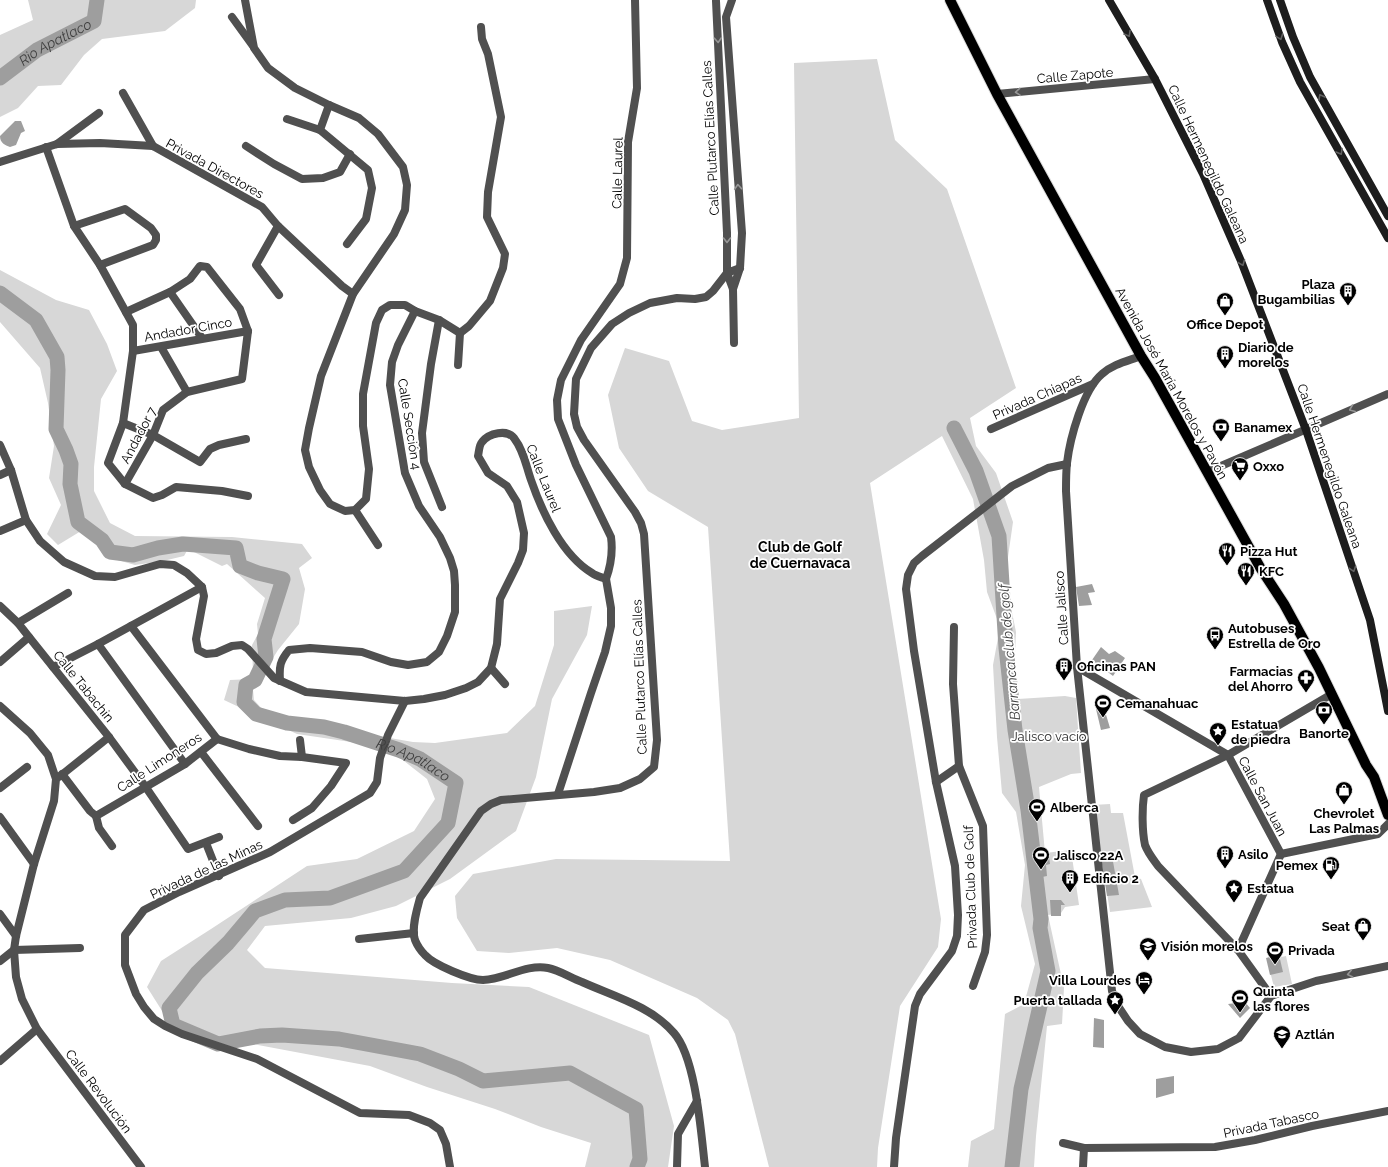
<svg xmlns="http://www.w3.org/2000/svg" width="1388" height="1167" viewBox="0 0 1388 1167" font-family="Raleway,sans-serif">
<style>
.green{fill:#d7d7d7}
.water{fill:#9e9e9e}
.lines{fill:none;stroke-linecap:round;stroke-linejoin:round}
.river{stroke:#9e9e9e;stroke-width:15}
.primary-casing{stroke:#dbdbdb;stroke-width:12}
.street{stroke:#505050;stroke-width:8}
.secondary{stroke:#1d1d1d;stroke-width:8}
.primary{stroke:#000;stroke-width:10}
.oneway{stroke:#616161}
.oneway2{stroke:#969696}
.labels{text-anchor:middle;stroke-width:3.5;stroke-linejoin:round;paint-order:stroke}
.street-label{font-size:13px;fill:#000;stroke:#fff}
.poi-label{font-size:13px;font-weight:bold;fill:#000;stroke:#fff;text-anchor:start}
.park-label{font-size:13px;fill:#2e2e2e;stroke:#fff}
.water-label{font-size:14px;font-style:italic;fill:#3f3f3f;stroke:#fff}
.neighbourhood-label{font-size:14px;font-weight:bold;fill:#000;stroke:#fff}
</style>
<rect width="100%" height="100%" fill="#fff"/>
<g class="green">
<path d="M28,0H196L195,8L165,31L102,39L84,55L61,85L38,86L18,108L0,117V35L33,20Z"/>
<path d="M877,59L895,140L947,189L1016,388L970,418L976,446L996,473L1013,522L1005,578L1016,632L1013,696L1018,699L1065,696L1076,698L1081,773L1071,774L1039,787L1045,853L1071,850L1079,905L1065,907L1061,913L1048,915L1064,988L1062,1024L1047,1026L1036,1136L1034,1167H968L971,1141L994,1129L1005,1014L1024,1004L1035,964L1021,906L1025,865L1016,812L1002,793L997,737L993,665L1000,627L987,592L984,560L973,499L942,436L870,483L941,919L938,947L900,1006L878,1148L877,1167H769L735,1034L728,1020L697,998L610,960L557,948L509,953L477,951L457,918L455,896L473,874L556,859L730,861L708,527L648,491L619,448L608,395L625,348L669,361L692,421L722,430L799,418L794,63Z"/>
<path d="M0,270L56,300L89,310L107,344L117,371L101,399L94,467V491L110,523L135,536L232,537L302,544L312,558L299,568L305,589L299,624L278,650L253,690L254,700L265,712L367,734L413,742L435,743L507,733L535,706L554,645V611L592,606L587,635L552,699L536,777L516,831L450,879L396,906L351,918L265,926L247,950L265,968L452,983L529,987L649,1035L674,1126L668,1167H585L591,1143L541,1127L495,1109L427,1087L370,1066L253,1044L211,1035L164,1014L147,987L161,961L211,929L307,866L357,859L414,831L435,799L427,779L399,757L378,746L297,734L224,700L230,680L251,679L253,673L252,645L258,634L257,624L265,598L227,564L222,566L188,549L184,556L163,561L135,565L114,559L99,543L81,531L58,545L47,534L61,505L49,478L54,446L48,403L40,368L0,322Z"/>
<path d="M1110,804L1111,813H1123L1135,877L1141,879L1152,907L1110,912L1093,805Z"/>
<path d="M1286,956L1292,984L1274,987L1267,960Z"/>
</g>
<g class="water">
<path d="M15,121H21L25,131L21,133L16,145L10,147C5,145 0,143 0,136Z"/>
<path d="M1092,584L1095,592L1088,593L1092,605L1079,606L1076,587Z"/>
<path d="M1101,647L1109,654L1115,651L1125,658L1113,676L1092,660Z"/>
<path d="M1104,708L1110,728L1101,730L1096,709Z"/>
<path d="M1112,856L1119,895L1107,896L1101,858Z"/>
<path d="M1049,857L1050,864L1046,865L1047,876L1037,878L1035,859Z"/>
<path d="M1050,900H1061L1065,905H1061V916H1051Z"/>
<path d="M1279,955L1283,972L1270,975L1266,958Z"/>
<path d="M1245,1002L1250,1008L1240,1018L1228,1004Z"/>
<path d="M1094,1018L1104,1020V1048L1093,1047Z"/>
<path d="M1174,1076V1093L1156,1098V1079Z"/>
</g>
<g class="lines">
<g class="river">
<path id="s1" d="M0,78L37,50L94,21L97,0"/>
<path id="s2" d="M0,293L36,320L57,357L58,370L56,429L66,450L71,464L70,484L78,522L102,540L110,552L133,555L158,548L183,544L236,548L240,566L258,573L283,579L264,639L266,657L255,680L246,685L244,702L256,714L287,723L324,727L344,732L399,750L420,759L456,783L448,823L404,871L330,898L285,900L255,911L228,943L197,973L169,1008L173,1025L218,1044L260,1036L282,1035L339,1039L420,1054L459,1069L483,1081L570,1073L636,1109L640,1159L637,1167"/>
<path d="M954,428L976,471L999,536L1006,648L1015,730L1028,810L1041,919L1040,928L1048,971L1021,1089L1012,1167"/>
</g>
<g class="primary-casing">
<path id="primary" d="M950,0L997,94L1141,356L1155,378L1261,569L1284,604L1319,668L1366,765L1374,777L1388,815"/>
</g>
<g class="street">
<path d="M245,0L254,48L268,68L295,88L329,105L359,118L378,134L403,167L407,185L405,210L394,234L353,294L321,376L309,428L305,450L309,467L320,490L330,504L345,511L355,510L366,499L369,469L363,426V394L376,323L382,310L390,305H405L415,311L439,320L460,333"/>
<path d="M732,0L726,17L742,233L740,268L733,289"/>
<path d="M716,1L727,233V273L733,289L734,343"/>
<path d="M232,17L253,46"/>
<path d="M123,93L153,146"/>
<path d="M997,94L1155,79"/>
<path d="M287,119L320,130L368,170L372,188L366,219L347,244"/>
<path d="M320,130L329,105"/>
<path d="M57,144L99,113"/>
<path d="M246,146L274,164L302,179L323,178L340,172L350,154"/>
<path d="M46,147L74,226L100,265L133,325V351L123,423L108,463L125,484L153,498L162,495L176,487L222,491L248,496"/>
<path d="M0,162L57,144L100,143L153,146L262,207L278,226L342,286L353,294"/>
<path d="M74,226L125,209L151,228L156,235V240L153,245L100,265"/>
<path d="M278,226L256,265L279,295"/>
<path d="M170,292L202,338"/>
<path d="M439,320L431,364L422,433L424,462L442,507"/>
<path d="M460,333L469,326L490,301L503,268L505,254L487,217L488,192L501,117L488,54L482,39L481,27"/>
<path d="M161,347L187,392"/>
<path d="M133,351L248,331"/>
<path d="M1141,356C1128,361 1113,364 1102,374C1083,390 1070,438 1067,463C1066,472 1066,482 1066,491L1077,667L1112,991L1118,1006L1128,1021L1140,1034L1165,1047L1191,1052L1218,1049L1239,1038L1271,996L1316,981L1388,966"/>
<path d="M458,365L460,333"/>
<path d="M123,423L153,435L200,462L210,449L219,445L246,439"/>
<path d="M991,429L1093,384"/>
<path d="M0,445L11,470L26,520L40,541L64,562L95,576L115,577L160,564L174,565L187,573L202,587L204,596L196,639L198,650L206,654L216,653L232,646L242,645L248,649L274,678L306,692L405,701L424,699L445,695L466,688L478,682L491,668L497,644L500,599L518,563L523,550L524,533L517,502L507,486L488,473L478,456C479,452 479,445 482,442C489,433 507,429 514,438C524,451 526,466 531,480C542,512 562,555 592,573C596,576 601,577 606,579C611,565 613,552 611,537L576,465L558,419L557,400L561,380L581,340L620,284L627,258L628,142L637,88L635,0"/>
<path d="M1207,472L1388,394"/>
<path d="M0,475L11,470"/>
<path d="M125,484L153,435L163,410L187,392L242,379L248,331L240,309L207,267L200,266L190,279L170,292L126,312"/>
<path d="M355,510L378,545"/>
<path d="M0,531L26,520"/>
<path d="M0,606L18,623L29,637L109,737L145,786L188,849L219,837"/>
<path d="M18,623L68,593"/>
<path d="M131,626L217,739"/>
<path d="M954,627L953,684L959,766L983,826L987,935L985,952L973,986"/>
<path d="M98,644L185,764"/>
<path d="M0,662L29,637"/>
<path d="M53,667L98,644L202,587"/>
<path d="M1077,667L1228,755L1281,854"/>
<path d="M491,668L505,684"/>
<path d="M280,681C279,666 280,661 289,650L310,648L362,652L391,662L408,665L427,662L439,652L447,636L455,612V585L454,571L450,558L440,537L419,506L405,473L390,385L392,362L398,345L415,311"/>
<path d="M405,701L388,735L380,758L377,782L370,793L270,852L179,892L144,910L125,935V965L136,994L144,1007L154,1019L165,1026L182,1034L257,1059L360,1113L409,1115L430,1123L440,1130L446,1144L450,1167"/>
<path d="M0,706L30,733L48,755L56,779L54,801L34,864L16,936L14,950L16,977L22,999L37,1029L141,1167"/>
<path d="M217,739L249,749L280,756L302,757L346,763L331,786L312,808L293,820"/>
<path d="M300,740L302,757"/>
<path d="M201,752L258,826"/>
<path d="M62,774L90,811L96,816L185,764L217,739"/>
<path d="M59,777L109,737"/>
<path d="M936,782L959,766"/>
<path d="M0,788L27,767"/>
<path d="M558,794L591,693L605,652L611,626V608L606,579"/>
<path d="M96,816L99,828L112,846"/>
<path d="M0,817L34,864"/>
<path d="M206,843L219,876"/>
<path d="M1281,854L1378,834L1388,824"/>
<path d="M0,914L16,936"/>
<path d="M359,939L414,933"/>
<path d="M1238,950L1281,854"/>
<path d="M0,961L14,950L80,948"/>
<path d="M1271,996L1238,950L1158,866C1153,859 1148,853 1145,845C1142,831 1142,809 1144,795L1228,755L1332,694"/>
<path d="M0,1061L37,1029"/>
<path d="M1063,1143L1084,1148L1215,1147L1255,1140L1312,1126L1388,1111"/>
<path d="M677,1167L678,1134L697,1101"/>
<path d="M705,1167C701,1133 696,1058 674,1033C651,1006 613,996 582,982C571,978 559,970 548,968C525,964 506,979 483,980C470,980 434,965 425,955C422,952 417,945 415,940C411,929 417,909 420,898L481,811L491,804L501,800L594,792L620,788L640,779L654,767L657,740L644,534L641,523L635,512L584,440L577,427L574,414L576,379L591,348L612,324L629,313L650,303L677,298L695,299L706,297L713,291L727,273L740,268"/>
<path d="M894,1167L896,1138L915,1006L920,994L952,951L957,936L958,915L955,866L936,782L914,651L906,589L908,575L914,563L922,556L1012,486L1048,468L1067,464"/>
<path d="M1083,1167L1084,1148"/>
</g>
<g class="secondary">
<path d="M1109,0L1155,79L1203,174L1241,261L1306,430L1370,620L1388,711"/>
<path d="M1267,0L1282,42L1300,82L1388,238"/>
<path d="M1280,0L1293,37L1310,77L1388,216"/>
</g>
<use href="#primary" class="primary"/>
</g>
<defs><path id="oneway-chevron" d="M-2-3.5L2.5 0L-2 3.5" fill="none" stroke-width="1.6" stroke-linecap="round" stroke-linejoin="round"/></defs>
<g class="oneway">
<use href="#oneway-chevron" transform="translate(1128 34) rotate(60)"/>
<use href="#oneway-chevron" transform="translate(1280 37) rotate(70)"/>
<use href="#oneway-chevron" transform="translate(1321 97) rotate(-119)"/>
<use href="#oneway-chevron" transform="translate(1340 152) rotate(60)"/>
<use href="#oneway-chevron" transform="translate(1242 263) rotate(68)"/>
<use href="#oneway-chevron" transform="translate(1353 569) rotate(71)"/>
</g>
<g class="oneway2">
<use href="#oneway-chevron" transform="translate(718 40) rotate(87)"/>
<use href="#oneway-chevron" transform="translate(1018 92) rotate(175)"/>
<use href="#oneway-chevron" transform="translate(738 187) rotate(-94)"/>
<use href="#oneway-chevron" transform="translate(727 240) rotate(90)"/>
<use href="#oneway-chevron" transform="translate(1352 409) rotate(157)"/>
<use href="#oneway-chevron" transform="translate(1350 974) rotate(168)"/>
</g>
<defs>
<g id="building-pin" transform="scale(0.9)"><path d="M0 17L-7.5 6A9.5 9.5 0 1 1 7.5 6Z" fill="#000" stroke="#fff"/><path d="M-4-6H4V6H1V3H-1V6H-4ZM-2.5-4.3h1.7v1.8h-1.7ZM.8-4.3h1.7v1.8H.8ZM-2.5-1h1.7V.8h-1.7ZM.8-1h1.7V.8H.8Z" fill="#fff"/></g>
<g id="shop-pin" transform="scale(0.9)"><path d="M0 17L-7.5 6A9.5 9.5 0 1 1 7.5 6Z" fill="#000" stroke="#fff"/><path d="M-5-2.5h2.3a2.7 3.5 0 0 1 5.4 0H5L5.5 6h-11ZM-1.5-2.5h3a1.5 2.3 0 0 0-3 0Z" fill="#fff"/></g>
<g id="bank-pin" transform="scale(0.9)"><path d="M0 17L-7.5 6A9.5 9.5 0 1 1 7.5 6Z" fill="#000" stroke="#fff"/><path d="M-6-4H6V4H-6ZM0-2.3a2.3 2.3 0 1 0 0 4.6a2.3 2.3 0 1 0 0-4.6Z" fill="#fff"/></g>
<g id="supermarket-pin" transform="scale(0.9)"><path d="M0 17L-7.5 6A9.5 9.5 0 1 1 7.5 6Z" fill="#000" stroke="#fff"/><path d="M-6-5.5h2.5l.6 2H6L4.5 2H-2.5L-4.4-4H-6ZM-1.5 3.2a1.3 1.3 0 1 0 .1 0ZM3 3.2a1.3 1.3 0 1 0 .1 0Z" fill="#fff"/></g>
<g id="restaurant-pin" transform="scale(0.9)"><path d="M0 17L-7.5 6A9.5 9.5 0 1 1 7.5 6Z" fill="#000" stroke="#fff"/><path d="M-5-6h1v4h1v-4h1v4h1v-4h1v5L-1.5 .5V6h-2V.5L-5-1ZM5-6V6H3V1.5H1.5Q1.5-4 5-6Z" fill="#fff"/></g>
<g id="bus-pin" transform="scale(0.9)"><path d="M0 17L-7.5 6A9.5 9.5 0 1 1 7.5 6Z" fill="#000" stroke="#fff"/><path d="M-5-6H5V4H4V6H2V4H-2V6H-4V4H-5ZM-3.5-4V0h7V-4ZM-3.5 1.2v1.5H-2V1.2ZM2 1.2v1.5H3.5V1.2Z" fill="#fff"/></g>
<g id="pharmacy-pin" transform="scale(0.9)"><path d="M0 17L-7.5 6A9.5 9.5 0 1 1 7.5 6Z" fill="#000" stroke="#fff"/><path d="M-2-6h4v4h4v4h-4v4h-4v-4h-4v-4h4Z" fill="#fff"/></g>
<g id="stadium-pin" transform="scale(0.9)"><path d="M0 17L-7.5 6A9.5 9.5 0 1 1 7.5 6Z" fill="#000" stroke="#fff"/><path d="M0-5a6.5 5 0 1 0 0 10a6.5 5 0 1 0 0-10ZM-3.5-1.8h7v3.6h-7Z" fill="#fff"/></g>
<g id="sight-pin" transform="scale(0.9)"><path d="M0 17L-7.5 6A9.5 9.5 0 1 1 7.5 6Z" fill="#000" stroke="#fff"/><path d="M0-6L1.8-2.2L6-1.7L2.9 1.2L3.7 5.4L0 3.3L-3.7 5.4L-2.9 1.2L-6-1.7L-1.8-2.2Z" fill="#fff"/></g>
<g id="fuel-pin" transform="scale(0.9)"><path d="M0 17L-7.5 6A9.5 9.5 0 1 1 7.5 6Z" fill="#000" stroke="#fff"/><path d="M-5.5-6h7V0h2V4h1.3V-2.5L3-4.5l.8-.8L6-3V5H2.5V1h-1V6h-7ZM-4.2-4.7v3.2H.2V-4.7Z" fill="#fff"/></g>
<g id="school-pin" transform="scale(0.9)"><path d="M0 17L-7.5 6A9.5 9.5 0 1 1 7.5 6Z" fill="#000" stroke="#fff"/><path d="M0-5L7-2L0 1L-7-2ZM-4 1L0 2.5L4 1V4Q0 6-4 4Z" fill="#fff"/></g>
<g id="hotel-pin" transform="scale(0.9)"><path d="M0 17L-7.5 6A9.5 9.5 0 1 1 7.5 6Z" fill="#000" stroke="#fff"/><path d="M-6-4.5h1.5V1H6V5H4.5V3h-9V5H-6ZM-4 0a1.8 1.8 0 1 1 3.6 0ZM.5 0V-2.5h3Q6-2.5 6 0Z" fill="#fff"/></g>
<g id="university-pin" transform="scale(0.9)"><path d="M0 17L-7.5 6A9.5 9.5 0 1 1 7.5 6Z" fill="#000" stroke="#fff"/><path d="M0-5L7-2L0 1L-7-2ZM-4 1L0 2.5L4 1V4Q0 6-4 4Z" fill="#fff"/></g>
</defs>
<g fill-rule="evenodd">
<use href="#building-pin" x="1348" y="291"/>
<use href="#shop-pin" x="1225" y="301"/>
<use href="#building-pin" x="1225" y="354"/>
<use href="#bank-pin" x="1221" y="427"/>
<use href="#supermarket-pin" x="1240" y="466"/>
<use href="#restaurant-pin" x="1227" y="551"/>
<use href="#restaurant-pin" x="1246" y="571"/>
<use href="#bus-pin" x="1215" y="635"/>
<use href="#building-pin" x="1064" y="666"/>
<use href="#pharmacy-pin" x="1306" y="678"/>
<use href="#stadium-pin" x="1103" y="703"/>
<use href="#bank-pin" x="1324" y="710"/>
<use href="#sight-pin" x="1218" y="731"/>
<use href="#shop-pin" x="1344" y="790"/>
<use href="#stadium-pin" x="1037" y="807"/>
<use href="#building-pin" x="1225" y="854"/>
<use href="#stadium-pin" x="1041" y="855"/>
<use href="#fuel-pin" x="1331" y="865"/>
<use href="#building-pin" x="1070" y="878"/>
<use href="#sight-pin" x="1234" y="888"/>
<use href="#shop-pin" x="1363" y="926"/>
<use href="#school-pin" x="1148" y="946"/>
<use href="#stadium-pin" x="1275" y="950"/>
<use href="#hotel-pin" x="1144" y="980"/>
<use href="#stadium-pin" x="1240" y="998"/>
<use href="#sight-pin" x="1115" y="1000"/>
<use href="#university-pin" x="1282" y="1034"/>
</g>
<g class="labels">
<g class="street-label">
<text transform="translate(1075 75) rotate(-5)" y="5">Calle Zapote</text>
<text transform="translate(710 138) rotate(-93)" y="5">Calle Plutarco Elías Calles</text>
<text transform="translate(1209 164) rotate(65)" y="5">Calle Hermenegildo Galeana</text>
<text transform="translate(215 168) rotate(29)" y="5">Privada Directores</text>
<text transform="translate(617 173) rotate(-89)" y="5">Calle Laurel</text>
<text transform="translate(188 329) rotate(-10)" y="5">Andador Cinco</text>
<text transform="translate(1172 383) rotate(61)" y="5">Avenida José María Morelos y Pavón</text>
<text transform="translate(1037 396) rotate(-24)" y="5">Privada Chiapas</text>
<text transform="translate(410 424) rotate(81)" y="5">Calle Sección 4</text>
<text transform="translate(138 435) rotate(-62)" y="5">Andador 7</text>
<text transform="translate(1330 466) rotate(71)" y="5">Calle Hermenegildo Galeana</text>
<text transform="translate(544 478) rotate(68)" y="5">Calle Laurel</text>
<text transform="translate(1061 608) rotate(-94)" y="5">Calle Jalisco</text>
<text transform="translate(639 677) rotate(-92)" y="5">Calle Plutarco Elías Calles</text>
<text transform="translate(84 686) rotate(51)" y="5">Calle Tabachín</text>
<text transform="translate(159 762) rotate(-33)" y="5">Calle Limoneros</text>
<text transform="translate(1263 796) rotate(62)" y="5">Calle San Juan</text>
<text transform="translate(206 869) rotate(-25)" y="5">Privada de las Minas</text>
<text transform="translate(970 887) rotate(-92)" y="5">Privada Club de Golf</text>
<text transform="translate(99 1091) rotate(53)" y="5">Calle Revolución</text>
<text transform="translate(1271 1123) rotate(-12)" y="5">Privada Tabasco</text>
</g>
<g class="poi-label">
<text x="1335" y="289" text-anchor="end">Plaza<tspan x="1335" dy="15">Bugambilias</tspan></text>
<text x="1225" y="329" text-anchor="middle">Office Depot</text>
<text x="1238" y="352">Diario de<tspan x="1238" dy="15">morelos</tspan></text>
<text x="1234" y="432">Banamex</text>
<text x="1253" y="471">Oxxo</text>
<text x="1240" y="556">Pizza Hut</text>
<text x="1259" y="576">KFC</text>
<text x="1228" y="633">Autobuses<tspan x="1228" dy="15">Estrella de Oro</tspan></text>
<text x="1077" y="671">Oficinas PAN</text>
<text x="1293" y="676" text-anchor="end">Farmacias<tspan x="1293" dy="15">del Ahorro</tspan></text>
<text x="1116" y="708">Cemanahuac</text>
<text x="1231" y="729">Estatua<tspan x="1231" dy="15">de piedra</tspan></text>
<text x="1324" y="738" text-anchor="middle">Banorte</text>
<text x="1050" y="812">Alberca</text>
<text x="1344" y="818" text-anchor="middle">Chevrolet<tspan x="1344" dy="15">Las Palmas</tspan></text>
<text x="1238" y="859">Asilo</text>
<text x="1054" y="860">Jalisco 22A</text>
<text x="1318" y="870" text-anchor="end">Pemex</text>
<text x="1083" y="883">Edificio 2</text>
<text x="1247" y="893">Estatua</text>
<text x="1350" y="931" text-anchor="end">Seat</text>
<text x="1161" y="951">Visión morelos</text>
<text x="1288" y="955">Privada</text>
<text x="1131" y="985" text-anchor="end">Villa Lourdes</text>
<text x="1253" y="996">Quinta<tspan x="1253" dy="15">las flores</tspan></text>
<text x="1102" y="1005" text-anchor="end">Puerta tallada</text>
<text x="1295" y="1039">Aztlán</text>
</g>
<g class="park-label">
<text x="1049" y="741">Jalisco vacío</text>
</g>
<g class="water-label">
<text dy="5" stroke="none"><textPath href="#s1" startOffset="66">Rio Apatlaco</textPath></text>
<text transform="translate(1009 652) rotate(-95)" y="5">Barranca club de golf</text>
<text dy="5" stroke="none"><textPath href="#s2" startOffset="808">Rio Apatlaco</textPath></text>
</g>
<g class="neighbourhood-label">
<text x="800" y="552">Club de Golf<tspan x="800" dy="16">de Cuernavaca</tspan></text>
</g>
</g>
</svg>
